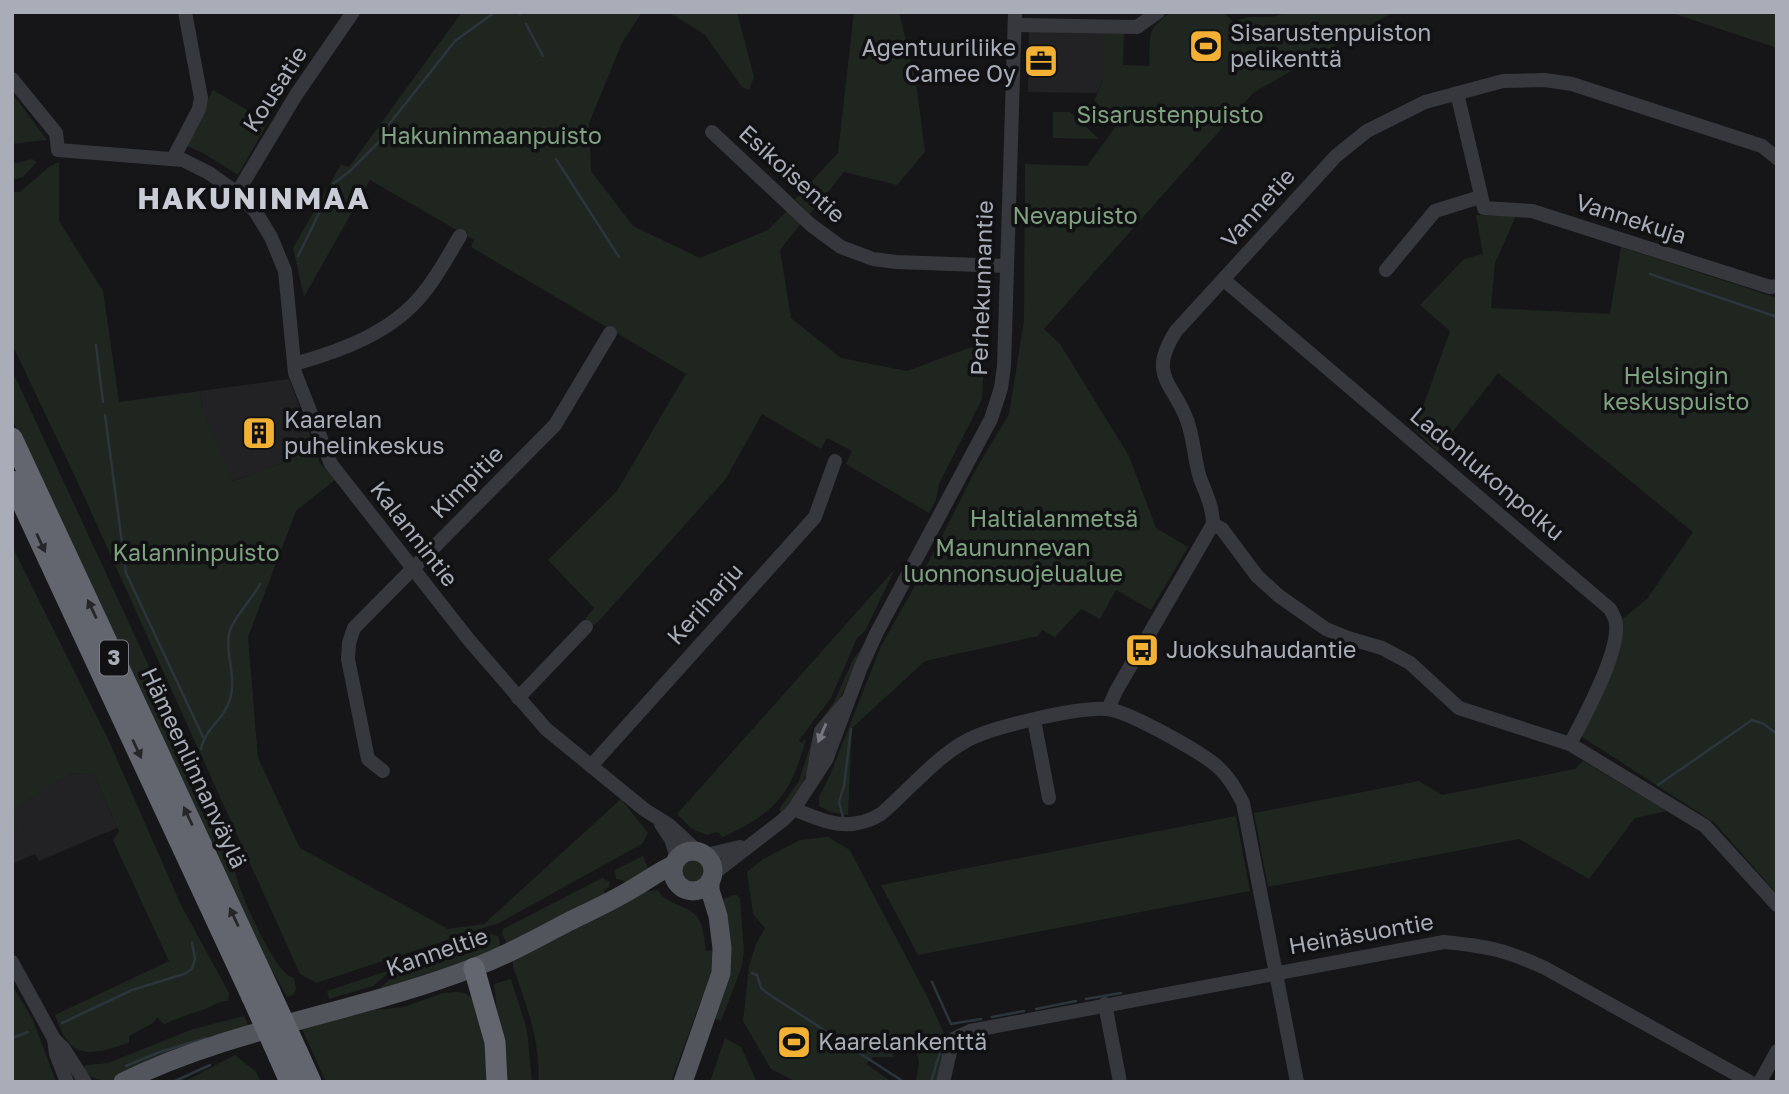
<svg xmlns="http://www.w3.org/2000/svg" width="1789" height="1094" viewBox="0 0 1789 1094" font-family="'Golos Text',sans-serif">
<style>
.built{fill:#222225}
.green{fill:#1e261f}
.lines{fill:none;stroke-linecap:round;stroke-linejoin:round}
.stream{stroke:#2c353c;stroke-width:2.5}
.minor{stroke:#37383d;stroke-width:14}
.major{stroke:#53555c;stroke-width:19}
.highway{stroke:#63666e;stroke-width:21}
.highway-bridge{stroke:#63666e;stroke-width:21}
.oneway{fill:#26262a}
.oneway2{fill:#757881}
.labels{text-anchor:middle;stroke-width:7;stroke-linejoin:round;paint-order:stroke}
.shield{fill:#111113;stroke:#7b7e86;stroke-width:2}
.shield-label{font-size:21px;font-weight:bold;fill:#a8adb8}
.poi-label{font-size:23px;fill:#a8adb8;stroke:#111113;text-anchor:start}
.street-label{font-size:23px;fill:#a8adb8;stroke:#111113}
.park-label{font-size:23px;fill:#7fa381;stroke:#111113}
.district-label{font-size:30px;font-weight:bold;letter-spacing:2px;fill:#c9ccd4;stroke:#111113}
</style>
<rect width="100%" height="100%" fill="#161618"/>
<g class="built">
<path d="M1029,30L1104,31V78L1097,93L1028,92Z"/>
<path d="M289,379L306,423L297,458L232,481L202,409L200,391Z"/>
<path d="M71,773L94,775L117,828L39,861L35,854L12,864V832L17,827L13,818L19,805Z"/>
</g>
<g class="green">
<path d="M462,12H642L622,43L589,123L591,171L633,226L700,258L768,230L788,210L801,223L780,250L791,318L841,358L907,371L985,342L982,399L939,484L936,500L929,513L846,464L852,451L827,438L821,449L762,414L725,480L598,622L594,625L585,619L594,608L548,560L617,491L686,374L471,247L474,240L370,180L304,297L293,248L341,164L349,167Z"/>
<path d="M669,12H737L754,77L749,90L742,87L705,35Z"/>
<path d="M854,12H899L916,82L925,152L897,185L844,172L810,214L795,199L838,153Z"/>
<path d="M1171,12H1224L1233,22L1248,17H1271L1290,12H1393L1253,93L1044,329L1060,344L1129,456L1156,528L1188,547L1151,610L1116,590L1100,619L1081,609L1055,637L1042,630L1038,636L925,661L852,728L848,815L831,812L819,806V797L830,775L881,646L935,550L976,469L1009,414L1024,321L1025,164L1087,166L1119,122L1094,101L1104,78V31L1124,32L1123,65L1149,66C1152,37 1143,31 1171,12Z"/>
<path d="M1669,12H1777V48Z"/>
<path d="M213,90L268,122L238,175L203,153L184,145Z"/>
<path d="M12,93L47,140L12,144Z"/>
<path d="M1053,112H1070L1099,139L1053,138Z"/>
<path d="M32,159L37,162L23,177L12,180V164Z"/>
<path d="M59,162V221L103,291L119,402L200,391L202,409L233,481L296,458L306,423L320,463L335,480L296,511L248,637L258,758L300,848L448,929L484,924L621,799L648,833L642,844L499,923L316,983L300,974L78,483L12,344V192H20L50,166Z"/>
<path d="M1476,215L1516,216L1495,263L1491,308L1610,314L1621,247L1777,298V894L1715,823L1576,733L1616,624L1647,599L1693,532L1498,373L1437,452L1415,429L1450,331L1420,305L1464,259L1483,254Z"/>
<path d="M12,370L241,865L235,870C237,889 276,976 294,978L296,989L293,995L287,997L257,944L12,419Z"/>
<path d="M12,546L108,739L181,905L229,993L228,1001C213,1002 213,1007 202,1010C189,1014 176,1019 164,1024L157,1017L153,1023L129,1036V1043C87,1056 71,1061 55,1015L169,961L113,840L119,832L94,775L71,773L20,805L13,818L17,827L12,832Z"/>
<path d="M895,569L865,631L857,638L831,698L799,740L801,743L806,739C790,796 776,812 723,837L717,832L707,835L692,829L677,814Z"/>
<path d="M865,643L803,782L793,799L781,812L779,809L799,781L816,727L834,702L853,660Z"/>
<path d="M1583,761L1667,811L1635,818L1589,879L1519,839L1268,887L1254,813L1419,781L1442,795L1575,769Z"/>
<path d="M1236,816L1250,891L918,955L881,885Z"/>
<path d="M828,837L850,850L854,858L928,998L947,1040L938,1082H916L919,1062L914,1042L893,1039V1057H873L866,1064L892,1082H797L771,1069L743,1021L749,967L756,944L765,928L753,914L747,872L763,859L800,840Z"/>
<path d="M643,856L649,871L625,882L623,880L616,879L615,870Z"/>
<circle cx="692" cy="871" r="13"/>
<path d="M602,878L610,882L609,887L604,890L605,894L507,945L502,933L503,929Z"/>
<path d="M658,890C665,905 688,904 698,918C704,927 704,940 706,951L712,950L714,964L671,1082H538C541,1041 526,1004 513,967V958L644,892Z"/>
<path d="M733,895H737L740,898L744,950L742,966L721,1021L712,1017L717,902Z"/>
<path d="M492,934L499,937L500,947L441,972L379,989L406,965Z"/>
<path d="M393,969L373,986L329,999L327,991Z"/>
<path d="M511,979L527,1030L532,1082H505L494,984Z"/>
<path d="M12,985L33,1020L56,1082H12Z"/>
<path d="M454,992C457,992 461,992 465,993C486,1004 487,1061 489,1082H326L302,1029L374,1010L404,1007L443,993Z"/>
<path d="M244,1016L250,1029L123,1078C107,1082 92,1082 81,1068L87,1065L108,1063L193,1029Z"/>
<path d="M725,1038L741,1047L757,1082H710Z"/>
<path d="M235,1055L256,1072L261,1082H183Z"/>
</g>
<g class="lines">
<g class="stream">
<path d="M520,12V14"/>
<path d="M526,24L543,56"/>
<path d="M556,159L619,257"/>
<path d="M298,256L334,183L350,171L382,139L387,127L455,41L495,12"/>
<path d="M1650,274L1777,317"/>
<path d="M1777,328V353"/>
<path d="M96,345L103,402"/>
<path d="M105,415L126,573L203,737"/>
<path d="M201,749C205,728 225,719 230,699C237,677 225,655 229,634C233,617 252,600 260,584"/>
<path d="M1658,785L1752,720L1764,724L1777,734"/>
<path d="M843,817L839,802L844,786L851,729"/>
<path d="M752,973L757,975L761,988L767,993L904,1082"/>
<path d="M932,982L951,1024L981,1019"/>
<path d="M1086,999L1121,993"/>
<path d="M1036,1009L1076,1001"/>
<path d="M992,1017L1024,1011"/>
<path d="M62,1023L132,990L184,974L192,969L195,959L192,942"/>
<path d="M12,1038L28,1032"/>
<path d="M126,1066L157,1053L206,1038"/>
<path d="M173,1082L210,1065"/>
<path d="M931,1082L943,1042"/>
</g>
<g class="minor">
<path d="M1015,25L1137,27L1158,12"/>
<path d="M12,79L56,133L58,150L183,160L209,173L237,193L255,211L271,237L285,271L295,373L331,464L469,640L546,729L645,810L669,825L696,850"/>
<path d="M1457,93L1484,208L1532,211L1770,287L1777,286"/>
<path d="M712,132L811,225L841,247L873,259L896,262L1007,266"/>
<path d="M174,157L199,109L201,98L185,12"/>
<path d="M237,193L296,95L353,12"/>
<path d="M1386,270L1435,211L1480,197"/>
<path d="M1224,280L1610,609C1613,614 1616,619 1616,625C1619,653 1584,718 1570,744"/>
<path d="M294,364C341,351 394,332 425,291C438,275 449,254 460,236"/>
<path d="M1213,524L1222,529L1257,576L1279,596L1326,629L1348,638L1382,648L1410,663L1459,708L1570,744L1705,826L1777,905"/>
<path d="M518,698L586,627"/>
<path d="M1108,709L1116,691L1213,524C1213,507 1206,494 1200,478C1194,459 1194,439 1187,420C1173,382 1147,376 1176,331L1336,156L1367,131L1425,102L1503,81L1545,80L1572,84L1762,146L1777,158"/>
<path d="M1034,720L1049,798"/>
<path d="M591,766L815,517L835,461"/>
<path d="M383,771L368,759L348,659L349,643L354,628L555,425L610,333"/>
<path d="M813,776L821,731L846,702"/>
<path d="M794,809C824,822 850,833 881,814C908,791 935,758 966,741C990,727 1078,707 1106,709C1127,710 1203,753 1219,768C1230,778 1236,790 1243,803L1297,1082"/>
<path d="M661,824L671,839L677,857"/>
<path d="M706,855L740,847"/>
<path d="M713,874L783,820L794,809L826,760L861,667L876,634L991,419L1001,388L1004,366L1015,12"/>
<path d="M12,962L54,1039L64,1049L85,1082"/>
<path d="M1105,1004L1120,1082"/>
<path d="M54,1039L56,1054L67,1082"/>
<path d="M943,1082L953,1039L970,1031L1444,942C1487,946 1506,950 1545,968L1750,1082"/>
<path d="M1760,1082L1777,1051"/>
</g>
<g class="major">
<circle cx="693" cy="871" r="20"/>
<path d="M123,1082C235,1027 360,1012 475,967C507,955 536,939 566,923C588,912 611,902 632,889C646,881 658,872 673,865"/>
<path d="M683,1082L721,973L722,948L718,916L710,890V881"/>
</g>
<g class="highway">
<path d="M12,438L270,992"/>
<path d="M12,481L252,997"/>
<path d="M474,968L495,1042L497,1082"/>
<path d="M297,1051L311,1082"/>
<path d="M279,1057L290,1082"/>
</g>
<g class="highway-bridge">
<path d="M270,992L297,1051"/>
<path d="M252,997L279,1057"/>
</g>
</g>
<defs><path id="oneway-solid" d="M-6-.8H1V-3.2L6.5 0L1 3.2V.8H-6Z" transform="scale(1.75)"/></defs>
<g class="oneway">
<use href="#oneway-solid" transform="translate(41 543) rotate(65)"/>
<use href="#oneway-solid" transform="translate(92 609) rotate(-115)"/>
<use href="#oneway-solid" transform="translate(137 749) rotate(65)"/>
<use href="#oneway-solid" transform="translate(188 816) rotate(-115)"/>
<use href="#oneway-solid" transform="translate(234 917) rotate(-115)"/>
</g>
<use class="oneway2" href="#oneway-solid" transform="translate(822 733) rotate(113)"/>
<defs>
<g id="stadium-square" transform="scale(1.75)"><rect x="-9" y="-9" width="18" height="18" rx="4" fill="#f2b134" stroke="#111113"/><path d="M0-5a6.5 5 0 1 0 0 10a6.5 5 0 1 0 0-10ZM-3.5-1.8h7v3.6h-7Z" fill="#111"/></g>
<g id="office-square" transform="scale(1.75)"><rect x="-9" y="-9" width="18" height="18" rx="4" fill="#f2b134" stroke="#111113"/><path d="M-6-3h4V-5.5h4V-3h4V5H-6ZM-1-4.5V-3h2v-1.5ZM-6 0V1H6V0Z" fill="#111"/></g>
<g id="building-square" transform="scale(1.75)"><rect x="-9" y="-9" width="18" height="18" rx="4" fill="#f2b134" stroke="#111113"/><path d="M-4-6H4V6H1V3H-1V6H-4ZM-2.5-4.3h1.7v1.8h-1.7ZM.8-4.3h1.7v1.8H.8ZM-2.5-1h1.7V.8h-1.7ZM.8-1h1.7V.8H.8Z" fill="#111"/></g>
<g id="bus-square" transform="scale(1.75)"><rect x="-9" y="-9" width="18" height="18" rx="4" fill="#f2b134" stroke="#111113"/><path d="M-5-6H5V4H4V6H2V4H-2V6H-4V4H-5ZM-3.5-4V0h7V-4ZM-3.5 1.2v1.5H-2V1.2ZM2 1.2v1.5H3.5V1.2Z" fill="#111"/></g>
</defs>
<g fill-rule="evenodd">
<use href="#stadium-square" x="1206" y="46"/>
<use href="#office-square" x="1041" y="61"/>
<use href="#building-square" x="259" y="433"/>
<use href="#bus-square" x="1142" y="650"/>
<use href="#stadium-square" x="794" y="1042"/>
</g>
<g class="labels">
<rect class="shield" x="100" y="640.5" width="28" height="35" rx="5"/>
<g class="shield-label">
<text x="114" y="665">3</text>
</g>
<g class="poi-label">
<text x="1230" y="41">Sisarustenpuiston<tspan x="1230" dy="26">pelikenttä</tspan></text>
<text x="1016" y="56" text-anchor="end">Agentuuriliike<tspan x="1016" dy="26">Camee Oy</tspan></text>
<text x="284" y="428">Kaarelan<tspan x="284" dy="26">puhelinkeskus</tspan></text>
<text x="1166" y="658">Juoksuhaudantie</text>
<text x="818" y="1050">Kaarelankenttä</text>
</g>
<g class="street-label">
<text transform="translate(275 89) rotate(-57)" y="8">Kousatie</text>
<text transform="translate(792 174) rotate(42)" y="8">Esikoisentie</text>
<text transform="translate(1258 208) rotate(-48)" y="8">Vannetie</text>
<text transform="translate(1631 219) rotate(18)" y="8">Vannekuja</text>
<text transform="translate(982 288) rotate(-88)" y="8">Perhekunnantie</text>
<text transform="translate(1487 474) rotate(40)" y="8">Ladonlukonpolku</text>
<text transform="translate(467 482) rotate(-45)" y="8">Kimpitie</text>
<text transform="translate(414 534) rotate(52)" y="8">Kalannintie</text>
<text transform="translate(705 604) rotate(-48)" y="8">Keriharju</text>
<text transform="translate(194 768) rotate(65)" y="8">Hämeenlinnanväylä</text>
<text transform="translate(1361 934) rotate(-10)" y="8">Heinäsuontie</text>
<text transform="translate(437 952) rotate(-19)" y="8">Kanneltie</text>
</g>
<g class="park-label">
<text x="1170" y="123">Sisarustenpuisto</text>
<text x="491" y="144">Hakuninmaanpuisto</text>
<text x="1075" y="224">Nevapuisto</text>
<text x="1676" y="384">Helsingin<tspan x="1676" dy="26">keskuspuisto</tspan></text>
<text x="1054" y="527">Haltialanmetsä</text>
<text x="1013" y="556">Maununnevan<tspan x="1013" dy="26">luonnonsuojelualue</tspan></text>
<text x="196" y="561">Kalanninpuisto</text>
</g>
<g class="district-label">
<text x="254" y="209">HAKUNINMAA</text>
</g>
</g>
<rect width="1789" height="1094" fill="none" stroke="#a8adb8" stroke-width="28"/>
</svg>
